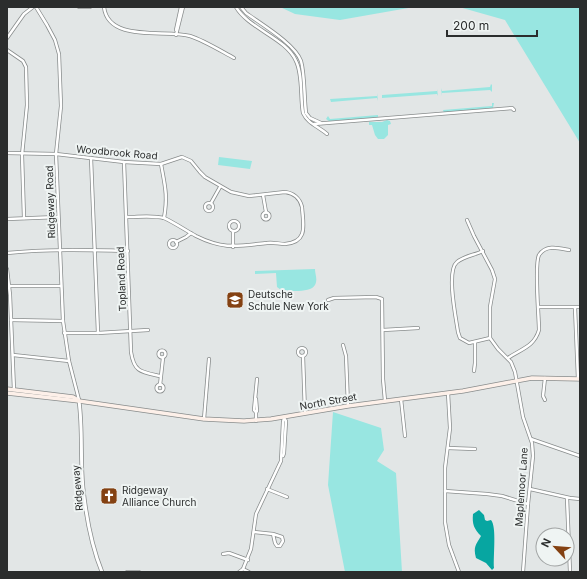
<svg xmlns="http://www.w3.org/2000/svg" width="587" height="579" viewBox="0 0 587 579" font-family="Inter,sans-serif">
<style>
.green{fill:#98e6e1}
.water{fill:#07a6a1}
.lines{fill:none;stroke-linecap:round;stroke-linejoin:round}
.minor-casing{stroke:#888c8c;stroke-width:4}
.tertiary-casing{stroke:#888c8c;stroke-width:4.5}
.secondary-casing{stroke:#888c8c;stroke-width:5}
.minor{stroke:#fff;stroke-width:2.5}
.tertiary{stroke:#fff;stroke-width:3}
.secondary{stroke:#fdf0e9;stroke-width:3.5}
.labels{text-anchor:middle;stroke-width:4;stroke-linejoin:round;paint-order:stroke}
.street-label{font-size:10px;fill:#2b2d2d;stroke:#eff4f3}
.poi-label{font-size:10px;fill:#2b2d2d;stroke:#eff4f3;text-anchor:start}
</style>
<rect width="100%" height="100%" fill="#e2e6e6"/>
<g class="green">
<path d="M280,7H414L340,20L295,14Z"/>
<path d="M459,7H580V143L505,20Z"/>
<path d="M491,84L492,85V92L490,90L442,93V96L441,88L442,91L490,87Z"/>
<path d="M437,89L438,96L437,94L382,98V95L437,91Z"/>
<path d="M377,93L378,101L377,98L331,102L330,99L377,96Z"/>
<path d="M492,103H494L493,108L444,113L443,110L492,106Z"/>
<path d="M378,115V118L329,121L326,119L328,116L330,119Z"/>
<path d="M387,120L390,121L391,124L388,125V135L384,139H378L375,135L372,125H369V122H382Z"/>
<path d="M219,157L252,161L250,169L218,165Z"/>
<path d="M315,269C315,274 318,280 315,285C311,293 289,291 281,290L277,287L276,273L255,274V271Z"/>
<path d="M333,412L381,428L384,450L377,461L396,473L402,572H345L328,485Z"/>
</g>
<path class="water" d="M479,510L484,515L485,520L487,521L491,520C497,527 493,556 494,568L492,570L486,563L476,558C473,546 476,545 481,536C474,529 472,524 473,514Z"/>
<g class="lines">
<g class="minor-casing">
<g id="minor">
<path d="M36,7L47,25L55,40L59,54L61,106L56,154L63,321L69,361L79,400"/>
<path d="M79,7H90"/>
<path d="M104,7C108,43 166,29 190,36C203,40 221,51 234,58"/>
<path d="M236,7C249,29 286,38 296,61C303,75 300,97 303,113C308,124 318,126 327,134"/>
<path d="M241,7L246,13C261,24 295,44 301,61C305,75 304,98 306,113L310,118L321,123"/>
<path d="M176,30L181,7"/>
<path d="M176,35L183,7"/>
<path d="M7,38L24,14L33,7"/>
<path d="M7,50L23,61L26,67L27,105L22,155L24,218"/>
<path d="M314,124L512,108L514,110"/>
<path d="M7,153L56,154L124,162L161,164L182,157L191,161L200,172L205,177L231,192L249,196L285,192C293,193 300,198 302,207C303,224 309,242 285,244C279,244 273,242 267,243C238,246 224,250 196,236C185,230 175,223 164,218C152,215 139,217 127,217"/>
<path d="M91,158L98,333"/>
<path d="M124,162L131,352C134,372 141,372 160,376"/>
<path d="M161,164C165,186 168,196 164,218"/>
<path d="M263,195L266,212"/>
<circle cx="209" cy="207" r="4"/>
<path d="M211,203L220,187"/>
<circle cx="266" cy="216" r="3.5"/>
<path d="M7,219L58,217"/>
<path d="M467,220L474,236L492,270L495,279L490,307V338L498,349L511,362L515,372L523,417L532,443L533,456L528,504L523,572"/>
<circle cx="234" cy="226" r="5"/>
<circle cx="173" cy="244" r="4"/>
<path d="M176,242L186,237L191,233"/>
<path d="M233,247V232"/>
<path d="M483,251C475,255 464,256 457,262C446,271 456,318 458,332L460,338L469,343L490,338"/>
<path d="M7,253C47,249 88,250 128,251"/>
<path d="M7,269L10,295L14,390"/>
<path d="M9,286H61"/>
<path d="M328,300L334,298L376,297L382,299L383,379L385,401"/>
<path d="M539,307H580"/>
<path d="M575,308L578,379"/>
<path d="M11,320L63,321"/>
<path d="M383,330L418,328"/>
<path d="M64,333H98L148,330"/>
<path d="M343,345L346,356L348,406"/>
<circle cx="302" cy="352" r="4"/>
<circle cx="162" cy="354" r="3.5"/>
<path d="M13,355L69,361"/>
<path d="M303,356L305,413"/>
<path d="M508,358C521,349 534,347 539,330C539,317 534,264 539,255C546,244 559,248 569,250"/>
<path d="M474,371L475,363V342"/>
<path d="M545,378L543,396L545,400"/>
<circle cx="160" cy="388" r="3.5"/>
<path d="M160,385L163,358"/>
<path d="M448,393L450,428L445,468V522L449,545L459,572"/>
<path d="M401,399L405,436"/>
<path d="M256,412L257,411L256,399"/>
<path d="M204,419L209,359"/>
<path d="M256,421V412L254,410L257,379"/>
<path d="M531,439L580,456"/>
<path d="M448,448L475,449"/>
<path d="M283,456L284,453L286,421L284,418"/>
<path d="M267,489L287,497"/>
<path d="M530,489L570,498L580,499"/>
<path d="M445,491L487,494L502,496L528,504"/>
<path d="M567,498L570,572"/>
<path d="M254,532L273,534L282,537L283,541L280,546H277L275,543L273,534"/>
<path d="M223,554L229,553L248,560"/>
<path d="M243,569L249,572"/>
<path d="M127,572H139"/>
<path d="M239,572L243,569L251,549L256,514L281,461L283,422L284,418"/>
</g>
</g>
<g class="tertiary-casing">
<path id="tertiary" d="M79,401C83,430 80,459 83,488C86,516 91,545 102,572"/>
</g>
<g class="secondary-casing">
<g id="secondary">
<path d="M7,389L73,397L78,400"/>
<path d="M7,393L79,401L204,419L244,421L271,419L348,406L463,391L532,378L580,379"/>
</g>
</g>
<use href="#minor" class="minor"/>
<use href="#tertiary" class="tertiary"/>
<use href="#secondary" class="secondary"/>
</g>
<defs>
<g id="school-square" transform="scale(0.9)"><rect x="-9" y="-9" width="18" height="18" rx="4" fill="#844112" stroke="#eff4f3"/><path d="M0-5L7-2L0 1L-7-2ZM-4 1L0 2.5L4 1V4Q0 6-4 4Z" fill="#fff"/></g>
<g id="church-square" transform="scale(0.9)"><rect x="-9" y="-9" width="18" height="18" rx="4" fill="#844112" stroke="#eff4f3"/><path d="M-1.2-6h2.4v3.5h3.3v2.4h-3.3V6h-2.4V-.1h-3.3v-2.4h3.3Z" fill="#fff"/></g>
</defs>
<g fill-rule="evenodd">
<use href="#school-square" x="235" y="300"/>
<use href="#church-square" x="109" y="496"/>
</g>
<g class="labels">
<g class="street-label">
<text transform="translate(117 152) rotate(5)" y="4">Woodbrook Road</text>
<text transform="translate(50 202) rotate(-92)" y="4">Ridgeway Road</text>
<text transform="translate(121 279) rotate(-92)" y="4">Topland Road</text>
<text transform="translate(328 401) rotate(-10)" y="4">North Street</text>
<text transform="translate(521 487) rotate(-86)" y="4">Maplemoor Lane</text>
<text transform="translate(77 488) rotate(-95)" y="4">Ridgeway</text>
</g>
<g class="poi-label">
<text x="248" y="298">Deutsche<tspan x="248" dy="12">Schule New York</tspan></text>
<text x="122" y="494">Ridgeway<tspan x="122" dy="12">Alliance Church</tspan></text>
</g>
</g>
<rect width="587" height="579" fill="none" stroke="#2b2d2d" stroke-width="16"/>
<g transform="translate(555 547) rotate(296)"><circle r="19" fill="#eff4f3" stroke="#a1a4a4"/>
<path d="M0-3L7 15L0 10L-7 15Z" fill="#844112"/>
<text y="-6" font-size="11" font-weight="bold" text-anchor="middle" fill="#2b2d2d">N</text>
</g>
<path d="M447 30v6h90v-6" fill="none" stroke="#2b2d2d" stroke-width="2"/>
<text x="453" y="30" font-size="12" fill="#2b2d2d" stroke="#eff4f3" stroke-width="3" paint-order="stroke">200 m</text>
</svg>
